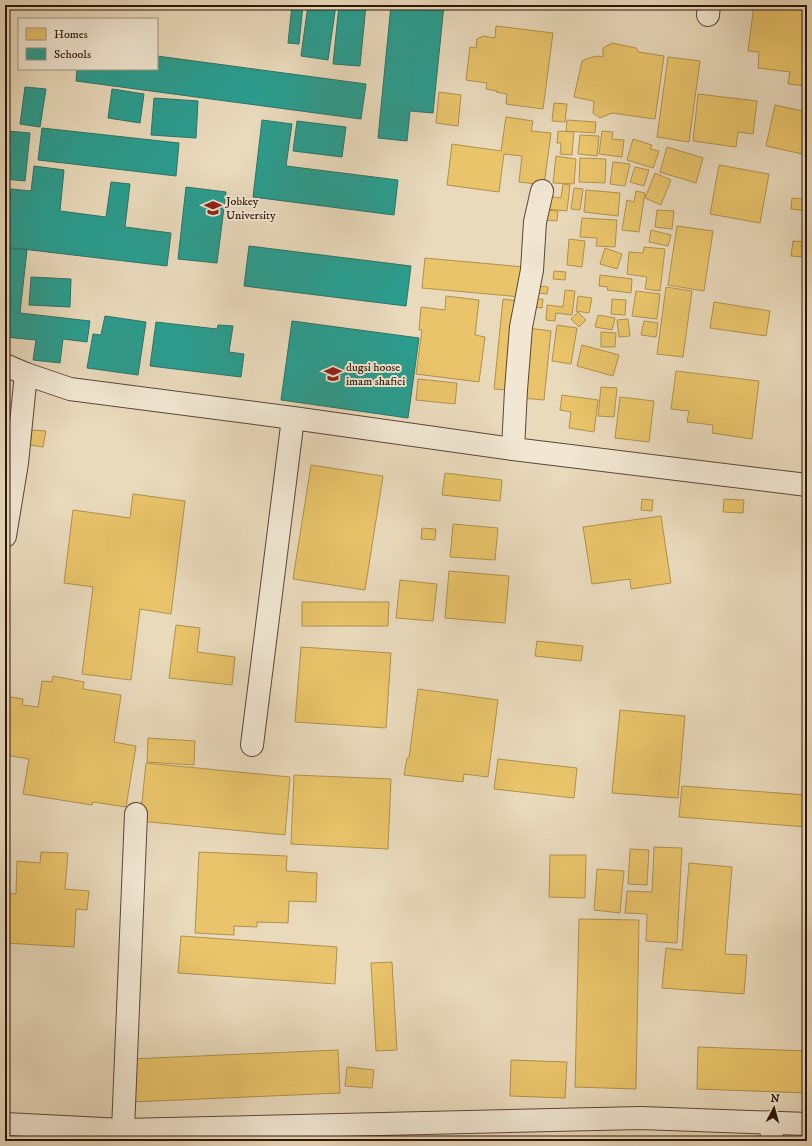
<svg xmlns="http://www.w3.org/2000/svg" width="812" height="1146" viewBox="0 0 812 1146" font-family="'IM FELL DW Pica',serif">
<style>
.homes{fill:#e9c46a;stroke:#b1904d}
.schools{fill:#2a9d8f;stroke:#2b7467}
.lines{fill:none;stroke-linecap:round;stroke-linejoin:round}
.minor-casing{stroke:#5c4636;stroke-width:24}
.minor{stroke:#f1e7d3;stroke-width:22}
.labels{text-anchor:middle;stroke-width:4;stroke-linejoin:round;paint-order:stroke}
.poi-label{font-size:12px;fill:#2d1509;stroke:#f1e7d3;text-anchor:start}
</style>
<rect width="100%" height="100%" fill="#e9dabc"/>
<filter id="stains"><feTurbulence type="fractalNoise" baseFrequency=".005" numOctaves="4"/><feColorMatrix values="0 0 0 0 .2 0 0 0 0 .09 0 0 0 0 .02 0 0 0 .5 -.17"/></filter>
<radialGradient id="worn" r=".72"><stop offset=".6" stop-color="#630" stop-opacity="0"/><stop offset="1" stop-color="#630" stop-opacity=".3"/></radialGradient>
<g class="homes">
<path d="M754,5H807V86L788,84L790,72L758,68L759,52L748,51Z"/>
<path d="M496,26L553,33L543,109L506,104L507,94L496,92L497,91L486,89L487,83L466,80L470,47L476,48L477,39L483,36L495,38Z"/>
<path d="M612,43L636,48L639,52L664,56L655,119L612,113L600,118L593,113L594,101L574,97L582,61L589,58L597,56L603,57V48Z"/>
<path d="M668,57L700,61L689,142L657,137Z"/>
<path d="M439,92L461,95L458,126L436,123Z"/>
<path d="M698,94L757,101L753,134L738,132L736,147L693,141Z"/>
<path d="M554,103L567,104L565,122L552,121Z"/>
<path d="M775,105L807,112V155L766,146Z"/>
<path d="M506,117L533,121L531,131L551,133L544,185L519,182L522,156L504,154L499,192L447,185L452,144L501,151Z"/>
<path d="M567,120L596,122L595,133L566,131Z"/>
<path d="M558,131L574,132L572,155L560,154L561,143H557Z"/>
<path d="M602,131L613,132L612,139L624,140L622,157L599,154Z"/>
<path d="M580,135L599,136L597,156L578,154Z"/>
<path d="M633,139L652,145L650,149L659,151L653,168L627,160Z"/>
<path d="M667,147L703,158L696,183L660,172Z"/>
<path d="M556,156L576,159L574,184L553,183Z"/>
<path d="M580,158L606,159L605,183L579,182Z"/>
<path d="M613,162L630,164L625,186L610,184Z"/>
<path d="M719,165L769,174L760,223L710,214Z"/>
<path d="M635,167L649,170L644,186L630,182Z"/>
<path d="M655,173L671,180L661,205L645,198Z"/>
<path d="M563,184L570,185L567,211L545,209L547,196L561,198Z"/>
<path d="M574,188L583,189L580,210L571,209Z"/>
<path d="M586,190L620,193L618,216L584,212Z"/>
<path d="M636,191L645,193L639,232L622,230L627,200L634,202Z"/>
<path d="M792,198L807,199V211L791,209Z"/>
<path d="M545,210L558,211L557,221L544,220Z"/>
<path d="M657,210L674,211L672,229L655,227Z"/>
<path d="M582,218L617,220L615,247L596,246L597,238L580,237Z"/>
<path d="M677,226L713,231L704,291L668,285Z"/>
<path d="M651,230L671,235L668,246L649,242Z"/>
<path d="M569,239L585,241L582,267L567,265Z"/>
<path d="M793,241L807,242V257L791,256Z"/>
<path d="M644,247L665,249L660,291L645,289L647,277L627,274L629,252L643,253Z"/>
<path d="M605,248L622,254L617,269L600,264Z"/>
<path d="M425,258L524,267L521,297L422,288Z"/>
<path d="M554,271L566,272L565,280L553,279Z"/>
<path d="M600,275L632,279L631,293L607,290L608,287L599,286Z"/>
<path d="M539,286L548,287L547,294L538,293Z"/>
<path d="M666,287L692,291L683,357L657,354Z"/>
<path d="M565,290L575,291L572,315L556,313L555,321L546,320L547,305L563,307Z"/>
<path d="M636,291L660,294L657,319L632,316Z"/>
<path d="M446,296L479,300L475,335L485,337L479,382L416,374L422,330H419L421,307L445,310Z"/>
<path d="M578,296L592,298L589,313L576,311Z"/>
<path d="M503,299L519,301L510,390L494,389Z"/>
<path d="M534,299H543L542,308L534,307Z"/>
<path d="M612,299L626,300L625,315L611,314Z"/>
<path d="M714,302L770,311L766,336L710,328Z"/>
<path d="M578,312L586,320L579,327L571,319Z"/>
<path d="M598,315L615,318L612,330L595,327Z"/>
<path d="M628,319L630,336L619,337L617,320Z"/>
<path d="M644,321L658,323L656,337L641,335Z"/>
<path d="M557,325L577,328L571,364L552,361Z"/>
<path d="M528,328L551,331L544,400L521,398Z"/>
<path d="M601,332L616,333L615,347H601Z"/>
<path d="M582,345L619,355L613,376L577,366Z"/>
<path d="M676,371L759,381L752,439L712,433L713,425L687,422L689,411L671,409Z"/>
<path d="M418,379L457,383L455,404L416,400Z"/>
<path d="M601,387L617,388L614,417L598,416Z"/>
<path d="M562,395L598,400L594,432L569,428L571,412L560,410Z"/>
<path d="M620,397L654,401L649,442L615,438Z"/>
<path d="M32,430L46,431L43,447L30,445Z"/>
<path d="M311,465L383,476L365,590L293,579Z"/>
<path d="M445,473L502,480L500,501L442,495Z"/>
<path d="M133,494L185,501L171,614L140,609L131,680L82,674L93,587L64,583L73,510L130,518Z"/>
<path d="M642,499L653,500L652,511L641,510Z"/>
<path d="M724,499L744,500L743,513L723,512Z"/>
<path d="M661,516L671,583L631,589L630,579L592,584L583,527Z"/>
<path d="M453,524L498,528L495,560L450,557Z"/>
<path d="M422,528L436,529L435,540L421,539Z"/>
<path d="M449,571L509,576L505,623L445,618Z"/>
<path d="M400,580L437,584L433,621L396,618Z"/>
<path d="M302,602H389L388,626H302Z"/>
<path d="M176,625L200,628L197,652L235,657L232,685L169,678Z"/>
<path d="M537,641L583,646L581,661L535,656Z"/>
<path d="M301,647L391,653L386,728L295,722Z"/>
<path d="M53,676L84,682L83,689L121,695L114,742L136,746L126,807L93,802L92,805L23,794L29,759L5,755V696L23,699L22,705L38,707L42,681L52,682Z"/>
<path d="M418,689L498,700L488,777L464,774L463,782L404,775L407,758H409Z"/>
<path d="M620,710L685,716L678,798L612,793Z"/>
<path d="M148,738L195,741L194,765L147,762Z"/>
<path d="M498,759L577,768L574,798L494,789Z"/>
<path d="M146,763L290,777L285,835L140,821Z"/>
<path d="M294,775L391,779L388,849L291,844Z"/>
<path d="M682,786L807,795V827L679,817Z"/>
<path d="M654,847L682,848L677,943L646,941L647,914L625,913L627,891L652,892Z"/>
<path d="M630,849L649,850L647,885L628,884Z"/>
<path d="M41,852L68,853L65,889L89,891L87,910L76,909L74,947L5,943V893L16,894L17,861L40,863Z"/>
<path d="M199,852L287,856L286,871L317,873L316,902L289,901L288,923L257,922V927L234,926V935L195,933Z"/>
<path d="M550,855H586L585,898L549,897Z"/>
<path d="M689,863L732,867L725,954L747,955L744,994L662,988L666,948L682,950Z"/>
<path d="M597,869L624,871L620,913L594,910Z"/>
<path d="M579,919L639,920L636,1089L575,1087Z"/>
<path d="M181,936L337,947L335,984L178,973Z"/>
<path d="M392,962L397,1050L376,1051L371,963Z"/>
<path d="M698,1047L807,1051V1093L697,1089Z"/>
<path d="M338,1050L340,1093L132,1102L130,1059Z"/>
<path d="M511,1060L567,1062L565,1098L510,1096Z"/>
<path d="M347,1067L374,1070L372,1088L345,1086Z"/>
</g>
<g class="schools">
<path d="M292,5H303L299,44L288,43Z"/>
<path d="M308,5H336L328,60L301,56Z"/>
<path d="M339,5H366L360,66L333,64Z"/>
<path d="M391,5H444L433,113L410,111L407,141L378,138Z"/>
<path d="M157,56L366,84L361,119L76,81L77,69H157Z"/>
<path d="M25,87L46,89L40,127L20,124Z"/>
<path d="M112,89L144,94L140,123L108,118Z"/>
<path d="M154,98L198,101L196,138L151,135Z"/>
<path d="M262,120L292,124L286,166L398,180L394,215L253,197Z"/>
<path d="M297,121L346,127L342,157L293,151Z"/>
<path d="M42,128L179,143L176,176L38,160Z"/>
<path d="M7,131L30,133L25,181L5,179V151Z"/>
<path d="M34,166L64,170L60,211L106,217L111,182L130,184L125,227L171,233L167,266L5,247V238L11,189L31,191Z"/>
<path d="M186,187L226,192L217,263L178,259Z"/>
<path d="M249,246L411,266L406,306L244,286Z"/>
<path d="M5,248L27,250L20,313L90,321L87,342L63,339L60,363L33,360L36,340L5,337Z"/>
<path d="M31,277L71,279L70,307L29,305Z"/>
<path d="M105,316L146,322L138,375L87,368L93,334L101,335Z"/>
<path d="M292,321L419,338L408,418L281,400Z"/>
<path d="M156,322L217,329L218,325L233,326L229,352L244,354L241,377L150,366Z"/>
</g>
<g class="lines">
<g class="minor-casing">
<g id="minor">
<path d="M708,15L709,5"/>
<path d="M5,365L26,374L70,389L293,418L513,449L807,485"/>
<path d="M513,449L516,390L521,327L532,270L535,222L542,191"/>
<path d="M5,536L17,463L26,374"/>
<path d="M252,745L293,418"/>
<path d="M771,1122L772,1141"/>
<path d="M5,1124L123,1130L641,1118L807,1124"/>
<path d="M123,1130L136,814"/>
</g>
</g>
<use href="#minor" class="minor"/>
</g>
<defs>
<g id="university-bare" transform="scale(1.38)"><path d="M0-5L7-2L0 1L-7-2ZM-4 1L0 2.5L4 1V4Q0 6-4 4Z" fill="#8f2418" stroke="#f1e7d3" stroke-width="2.5" paint-order="stroke"/></g>
<g id="school-bare" transform="scale(1.38)"><path d="M0-5L7-2L0 1L-7-2ZM-4 1L0 2.5L4 1V4Q0 6-4 4Z" fill="#8f2418" stroke="#f1e7d3" stroke-width="2.5" paint-order="stroke"/></g>
</defs>
<g fill-rule="evenodd">
<use href="#university-bare" x="213" y="208"/>
<use href="#school-bare" x="333" y="374"/>
</g>
<g class="labels">
<g class="poi-label">
<text x="226" y="205">Jobkey<tspan x="226" dy="14">University</tspan></text>
<text x="346" y="371">dugsi hoose<tspan x="346" dy="14">imam shafici</tspan></text>
</g>
</g>
<rect width="812" height="1146" fill="none" stroke="#e9dabc" stroke-width="20"/>
<rect x="6" y="6" width="800" height="1134" fill="none" stroke="#2d1509" stroke-width="2"/>
<rect x="10" y="10" width="792" height="1126" fill="none" stroke="#2d1509"/>
<rect x="18" y="18" width="140" height="52" fill="#f1e7d3" stroke="#a39382"/>
<rect x="26" y="28" width="20" height="12" fill="#e9c46a" stroke="#a39382"/>
<text x="54" y="38" font-size="12" fill="#2d1509">Homes</text>
<rect x="26" y="48" width="20" height="12" fill="#2a9d8f" stroke="#a39382"/>
<text x="54" y="58" font-size="12" fill="#2d1509">Schools</text>
<g transform="translate(774 1108) rotate(6)" stroke="#f1e7d3" stroke-width="3" paint-order="stroke">
<path d="M0-3L7 15L0 10L-7 15Z" fill="#2d1509"/>
<text y="-6" font-size="11" font-weight="bold" text-anchor="middle" fill="#2d1509">N</text>
</g>
<rect width="100%" height="100%" filter="url(#stains)"/>
<rect width="100%" height="100%" fill="url(#worn)"/>
</svg>
